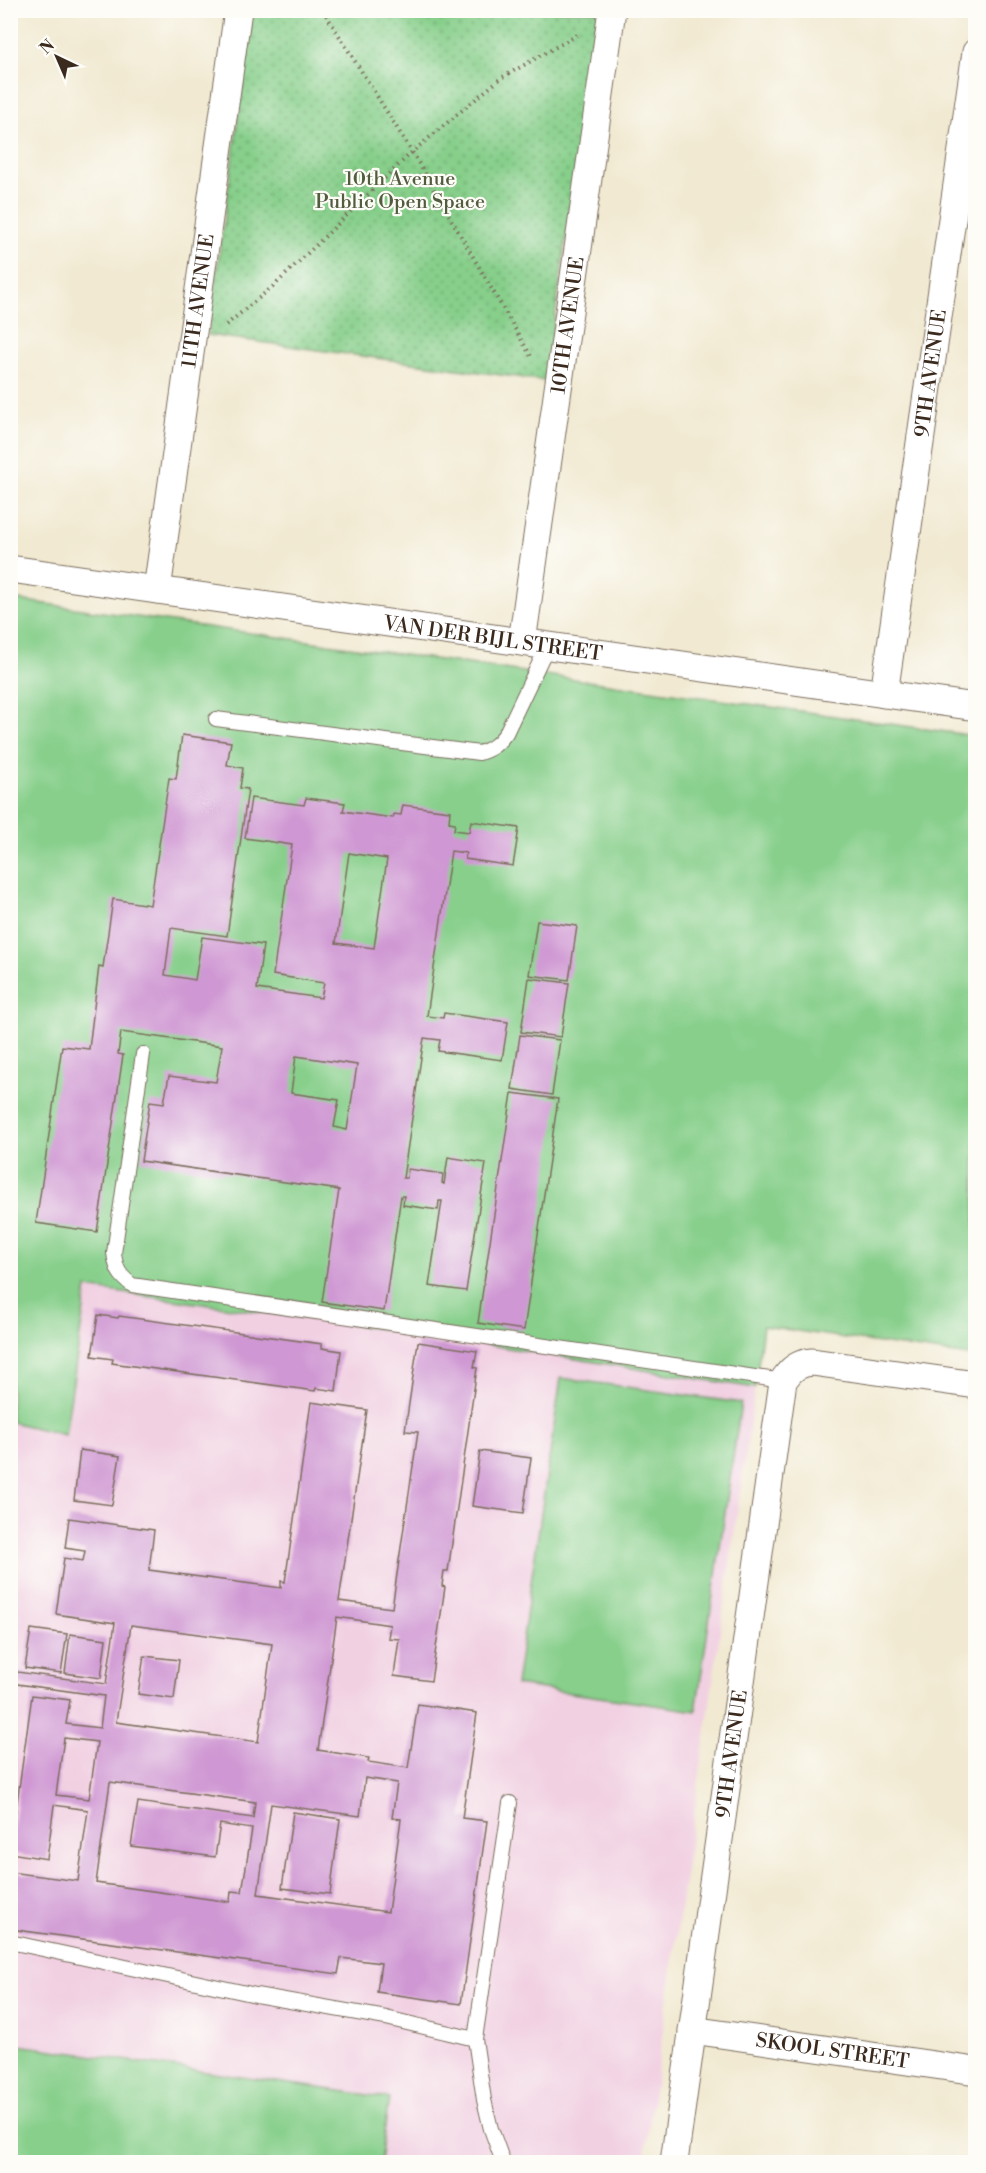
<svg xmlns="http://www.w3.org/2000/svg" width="986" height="2173" viewBox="0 0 986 2173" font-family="'Libre Bodoni',serif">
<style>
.built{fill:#f1d0e2}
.grass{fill:#87cf8b;stroke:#617c54;stroke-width:1.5}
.park{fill:url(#park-dots);stroke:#617c54;stroke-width:1.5}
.building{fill:#cf97d3;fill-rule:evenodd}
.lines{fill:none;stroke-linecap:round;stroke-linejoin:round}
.service-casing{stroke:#7b6d5d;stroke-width:16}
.minor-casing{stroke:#7b6d5d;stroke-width:29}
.path{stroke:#7b6d5d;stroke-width:4;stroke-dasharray:1.5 4.5;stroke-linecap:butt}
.service{stroke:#fff;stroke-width:14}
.minor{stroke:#fff;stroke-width:27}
.labels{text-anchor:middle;stroke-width:4.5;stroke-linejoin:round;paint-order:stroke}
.park-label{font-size:20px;fill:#525c3f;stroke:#fdfcf7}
.street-label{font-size:20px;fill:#3b2a1e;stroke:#fdfcf7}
</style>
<defs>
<pattern id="park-dots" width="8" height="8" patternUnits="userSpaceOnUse" patternTransform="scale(1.5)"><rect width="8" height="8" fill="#87cf8b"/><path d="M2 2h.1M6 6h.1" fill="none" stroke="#70a871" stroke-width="1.8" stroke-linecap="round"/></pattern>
</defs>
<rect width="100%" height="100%" fill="#fdfcf7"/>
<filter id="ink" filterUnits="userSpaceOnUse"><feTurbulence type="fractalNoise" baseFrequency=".0167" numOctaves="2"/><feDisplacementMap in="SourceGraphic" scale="12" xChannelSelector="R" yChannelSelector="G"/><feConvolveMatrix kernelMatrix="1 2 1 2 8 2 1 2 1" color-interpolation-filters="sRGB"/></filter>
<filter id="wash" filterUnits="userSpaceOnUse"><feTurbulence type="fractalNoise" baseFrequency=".008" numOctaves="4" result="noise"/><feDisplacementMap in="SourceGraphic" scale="24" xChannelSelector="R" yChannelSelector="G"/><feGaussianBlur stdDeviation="1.35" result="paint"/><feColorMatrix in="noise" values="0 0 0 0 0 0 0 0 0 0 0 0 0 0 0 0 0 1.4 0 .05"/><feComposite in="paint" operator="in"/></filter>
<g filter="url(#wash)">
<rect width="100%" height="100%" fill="#f1e9d1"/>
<path class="built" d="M87,1288L447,1338L755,1388L644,2162H11V1422L65,1435Z"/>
<g class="grass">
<path d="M11,599L975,736V1357L763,1326L755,1388L447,1338L87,1288L65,1435L11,1422Z"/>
<path d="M561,1378L741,1403L696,1711L516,1685Z"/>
<path d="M11,2044L389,2098L380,2162H11Z"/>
</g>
<path class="park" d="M253,11H598L546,381L208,335Z"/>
<g id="blocks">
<g class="building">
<path d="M182,735L231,742L227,765L243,768L240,788L248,789L227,936L171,928L165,975L195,980L202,937L263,945L257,989L321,998L324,983L273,975L292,845L245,838L251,798L304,805L306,798L345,803L343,811L393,818L394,814L401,815L403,805L450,811L449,822L455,823L454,830L469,832L471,821L519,828L513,866L465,859L466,853L451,851L427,1016L443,1018L444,1013L508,1022L502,1060L438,1051L440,1040L424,1038L403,1178H407L408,1169L443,1174L442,1183L444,1184L448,1157L486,1163L466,1291L429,1286L442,1201H439L438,1210L403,1205L404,1196H401L384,1311L322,1302L339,1190L141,1161L150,1101L164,1103L169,1076L216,1082L222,1046L121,1032L118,1054L123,1055L97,1232L36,1223L62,1046L89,1049L99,966L103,967L113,899L150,905L169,778L176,779ZM349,853L387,859L374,948L336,943ZM296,1056L357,1065L347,1130L334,1127L339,1100L291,1093Z"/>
<path d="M537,921L577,926L569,980L529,975Z"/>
<path d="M529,978L569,983L561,1037L521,1032Z"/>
<path d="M520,1035L560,1040L552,1095L512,1089Z"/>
<path d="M512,1093L558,1099L524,1330L478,1323Z"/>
<path d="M98,1315L118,1318L119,1316L322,1344V1348L341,1351L336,1391L316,1388L315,1391L112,1363L113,1359L92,1356Z"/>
<path d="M418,1342L477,1351L474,1367L477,1368L448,1571H444L442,1586L445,1587L431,1681L394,1676L399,1639L388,1638L390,1625L337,1617L318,1750L369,1758L368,1762L408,1768L418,1704L477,1713L462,1818L487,1821L461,2004L377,1992L381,1963L341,1958L338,1974L10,1929V1872L78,1881L88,1810L54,1805L47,1859L10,1853L32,1695L70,1700L66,1724L100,1728L104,1696L10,1683V1671L106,1684L115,1623L56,1614L64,1558L83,1561L85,1551L65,1548L69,1518L154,1530L149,1570L281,1588V1581L285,1582L311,1402L367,1410L339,1601L392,1608L418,1432L405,1431ZM131,1625L272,1644L258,1742L116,1722ZM64,1738L97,1742L89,1799L56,1795ZM365,1778L397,1783L392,1818L401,1819L388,1912L258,1894L271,1804L360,1816ZM110,1782L255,1802L253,1818L138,1802L131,1846L215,1857L220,1824L252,1829L242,1892L231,1891L230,1902L96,1883Z"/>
<path d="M80,1450L120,1456L112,1505L74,1500Z"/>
<path d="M480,1451L531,1458L523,1513L472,1506Z"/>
<path d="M31,1629L67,1634L61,1673L25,1668Z"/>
<path d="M70,1634L106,1639L101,1678L65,1673Z"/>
<path d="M144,1656L179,1660L174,1699L138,1694Z"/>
<path d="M293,1812L340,1819L330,1894L282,1888Z"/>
</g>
</g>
</g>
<g filter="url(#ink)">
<use href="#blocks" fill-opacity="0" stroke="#7b6d5d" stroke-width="1.5"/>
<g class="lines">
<g class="service-casing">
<g id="service">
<path d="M216,719L479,753C492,749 498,744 506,733L548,645"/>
<path d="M143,1054L114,1253C116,1269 119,1275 132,1285L783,1381"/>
<path d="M10,1942L256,1995L386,2018L475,2039"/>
<path d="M503,2162L491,2129L484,2100L475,2039L510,1803"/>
</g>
</g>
<g class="minor-casing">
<g id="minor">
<path id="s1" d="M10,569L976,707"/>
<path id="s2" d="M157,590L238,10"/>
<path id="s3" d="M522,642L612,10"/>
<path id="s4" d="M884,694L976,52"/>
<path id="s5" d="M692,2030L976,2071"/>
<path id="s6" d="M674,2162L783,1381C791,1369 798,1363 812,1362L976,1385"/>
</g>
</g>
<g class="path">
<path d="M323,10L412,152L532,358"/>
<path d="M226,325L276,284L412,152L501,78L579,34"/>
</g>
<use href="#service" class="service"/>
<use href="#minor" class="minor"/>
</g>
</g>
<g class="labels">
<g class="park-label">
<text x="400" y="185">10th Avenue<tspan x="400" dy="23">Public Open Space</tspan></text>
</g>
<g class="street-label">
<text dy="7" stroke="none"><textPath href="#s2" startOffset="292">11TH AVENUE</textPath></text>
<text dy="7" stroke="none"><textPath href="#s3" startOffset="320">10TH AVENUE</textPath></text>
<text dy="7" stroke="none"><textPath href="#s4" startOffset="324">9TH AVENUE</textPath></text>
<text dy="7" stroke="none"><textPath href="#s1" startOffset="488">VAN DER BIJL STREET</textPath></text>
<text dy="7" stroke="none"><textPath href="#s6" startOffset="412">9TH AVENUE</textPath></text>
<text dy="7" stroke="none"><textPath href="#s5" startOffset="142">SKOOL STREET</textPath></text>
</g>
</g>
<rect width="986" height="2173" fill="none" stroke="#fdfcf7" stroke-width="36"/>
<g transform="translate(57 57) rotate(316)" stroke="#fdfcf7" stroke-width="4.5" paint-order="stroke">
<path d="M0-4.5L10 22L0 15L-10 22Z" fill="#3b2a1e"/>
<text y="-9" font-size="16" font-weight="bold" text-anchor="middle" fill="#3b2a1e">N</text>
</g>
</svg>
